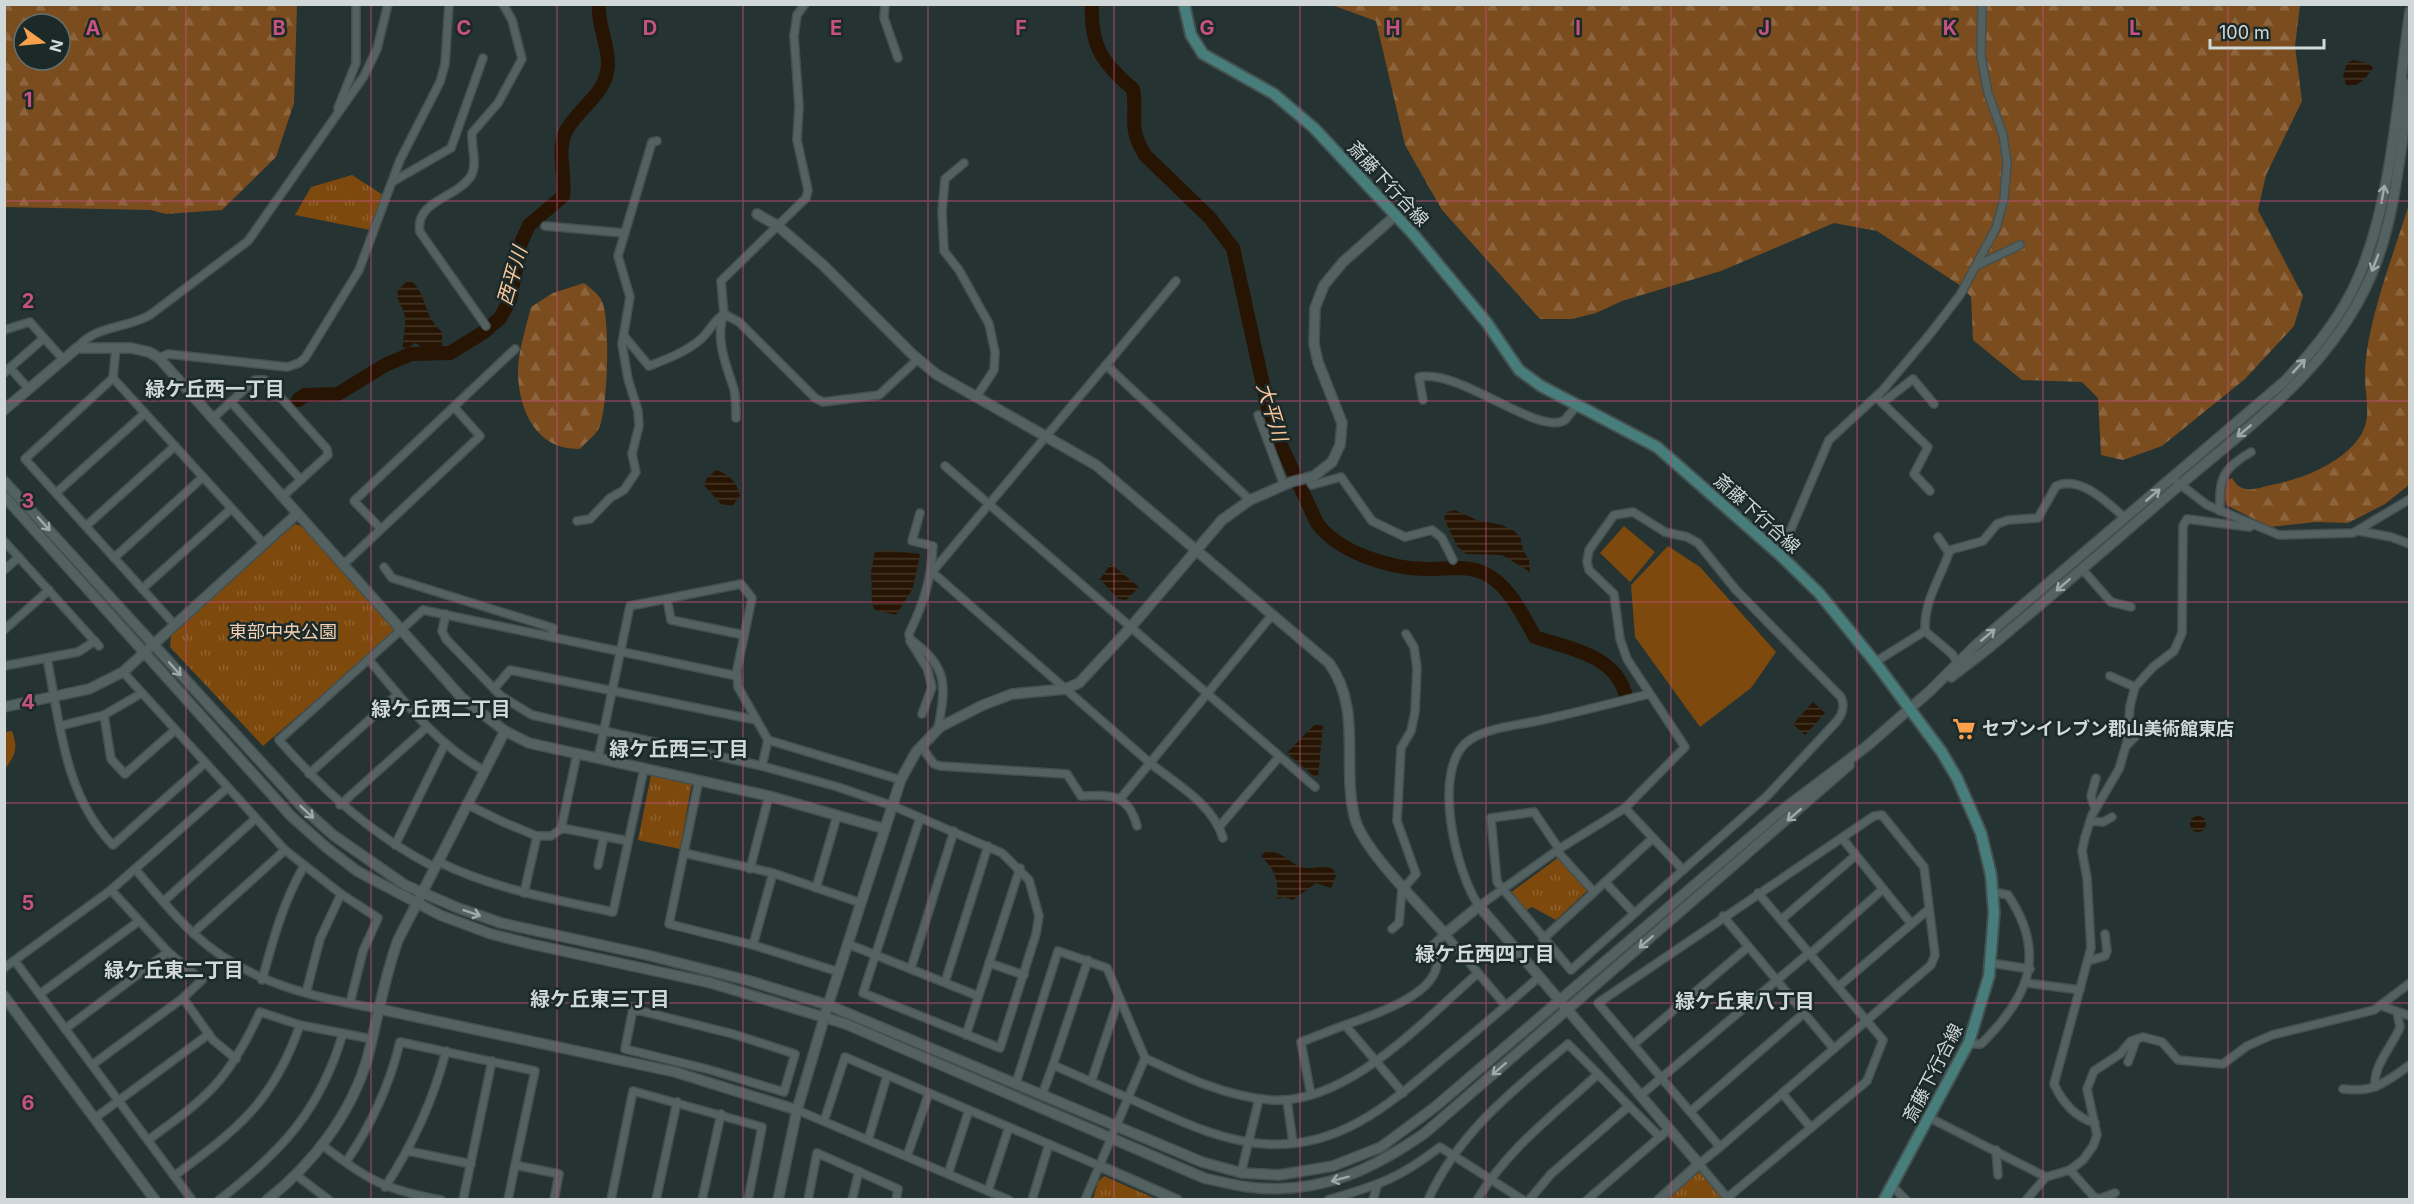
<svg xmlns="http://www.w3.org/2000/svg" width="2414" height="1204" viewBox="0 0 2414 1204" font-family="Inter,'Noto Sans JP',sans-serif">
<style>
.grass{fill:#7e490c}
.forest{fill:url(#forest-firs);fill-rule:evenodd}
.park{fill:url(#park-tufts)}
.water{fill:url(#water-rules)}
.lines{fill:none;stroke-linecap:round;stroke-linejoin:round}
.river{stroke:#271403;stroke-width:14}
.minor-casing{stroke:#44504f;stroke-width:10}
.tertiary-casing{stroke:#44504f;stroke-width:12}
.secondary-casing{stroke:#44504f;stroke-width:14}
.minor{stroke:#536261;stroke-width:7}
.tertiary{stroke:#536261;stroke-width:9}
.secondary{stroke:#477d7a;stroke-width:10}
.oneway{stroke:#9fa9a8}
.grid{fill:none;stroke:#c65280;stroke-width:1.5;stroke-opacity:0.55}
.labels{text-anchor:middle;stroke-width:5;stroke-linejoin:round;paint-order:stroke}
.street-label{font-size:18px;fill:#d1d9d8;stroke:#1b2928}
.park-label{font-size:18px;fill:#f3d0b3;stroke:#1b2928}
.poi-label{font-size:18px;font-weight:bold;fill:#d1d9d8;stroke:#1b2928;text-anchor:start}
.water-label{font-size:20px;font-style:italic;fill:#fbc79b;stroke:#1b2928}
.neighbourhood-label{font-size:20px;font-weight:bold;fill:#d1d9d8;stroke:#1b2928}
.grid-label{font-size:20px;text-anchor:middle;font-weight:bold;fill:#c65280;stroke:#1b2928;stroke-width:5;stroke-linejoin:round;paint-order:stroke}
</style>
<defs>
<pattern id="forest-firs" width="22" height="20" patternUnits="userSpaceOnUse" patternTransform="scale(1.5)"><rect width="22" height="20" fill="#7a4c1e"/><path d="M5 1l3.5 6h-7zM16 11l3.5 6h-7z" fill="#8c653e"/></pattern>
<pattern id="park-tufts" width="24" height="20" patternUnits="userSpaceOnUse" patternTransform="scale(1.5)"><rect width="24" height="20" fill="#7e490c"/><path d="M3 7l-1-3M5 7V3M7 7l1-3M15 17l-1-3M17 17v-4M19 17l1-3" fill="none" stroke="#8f632f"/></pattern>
<pattern id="water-rules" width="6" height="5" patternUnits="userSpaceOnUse" patternTransform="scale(1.5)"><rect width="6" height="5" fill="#271403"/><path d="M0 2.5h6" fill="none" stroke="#453627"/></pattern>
</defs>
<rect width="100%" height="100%" fill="#253332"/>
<g class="grass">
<path d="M1624,526L1655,552L1630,582L1600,553Z"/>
<path d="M1668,546L1700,567L1776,652L1751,688L1700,727L1635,637L1631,585Z"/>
<path d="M12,731C18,748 16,754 5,769V732Z"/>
</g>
<g class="forest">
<path d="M5,4L297,5L294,103L276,157L222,210L166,214L151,210L5,207ZM24,24H60V60H24Z"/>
<path d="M1332,5H2300L2295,46L2302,101L2266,175L2258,210L2303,296L2294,326L2245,379L2162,446L2123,460L2101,455L2098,398L2082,382L2022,380L1973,340L1971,297L1961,286L1877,231L1834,223L1721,271L1622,301L1596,313L1572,319H1540L1442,210L1405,145L1376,21Z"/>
<path d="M2409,204V485L2385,504L2348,523L2316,522L2270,527L2226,505L2224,493L2227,480L2232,478C2242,495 2254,489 2271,485C2303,479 2343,463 2361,435C2372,417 2365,397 2365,377C2365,325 2394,254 2409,204Z"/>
<path d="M584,283C589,287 597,293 601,299C611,316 608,411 599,428C595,436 585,443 580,449C538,450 520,414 518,376C517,354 526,328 531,307L553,293Z"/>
</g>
<g class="park">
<path d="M352,175L383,195L370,230L295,215L311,187Z"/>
<path d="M295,524L307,528L398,630L263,746L170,647L171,635Z"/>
<path d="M651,775L692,782L680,849L638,840Z"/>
<path d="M1559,857L1589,889L1556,920L1532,907L1523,912L1510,893Z"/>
<path d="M1699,1171L1724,1199L1665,1200Z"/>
<path d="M1104,1176L1156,1199H1093L1098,1182Z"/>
</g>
<g class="water">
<path d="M2353,60L2368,63L2373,68C2365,78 2360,88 2346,85L2343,75L2347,63Z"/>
<path d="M410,280C428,294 422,315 442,332V345L437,351H429L415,343L406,349L403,347C403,337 406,326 405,317C402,300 387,294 410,280Z"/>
<path d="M716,470C730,474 737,483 740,496L732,506L721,504L704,485L707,478Z"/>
<path d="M1455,510L1477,520L1502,525L1514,531L1520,537L1523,550L1529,560L1530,572L1502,555L1466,554L1457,546L1444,518L1447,512Z"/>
<path d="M886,550L920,554L913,588L896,615L875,610L872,604L871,571L875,552Z"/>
<path d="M1111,564L1139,587L1126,600L1118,599L1100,579Z"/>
<path d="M1813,702L1825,713L1805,735L1793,724Z"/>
<path d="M1315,724L1323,726L1318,777H1315L1287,753Z"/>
<circle cx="2198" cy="824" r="8"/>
<path d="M1265,852C1285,850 1290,866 1305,868C1316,869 1322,864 1333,869L1336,875L1331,888L1316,883L1293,900L1285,897L1277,899C1279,880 1275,870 1261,856Z"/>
</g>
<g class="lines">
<g class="river">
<path d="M1092,4C1090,45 1102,63 1133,89C1138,116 1127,127 1145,155L1210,218L1233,248L1272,426L1317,523C1338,552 1388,568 1424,569C1443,570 1465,564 1484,573C1509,585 1522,614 1535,637C1570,649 1617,655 1626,697"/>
<path d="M298,400L305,395L338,394L385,365L411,354L450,353L484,332L500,318L510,300L521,243L529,225L563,196C566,175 556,151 566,131C578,108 607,94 608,65C609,45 597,25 599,4"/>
</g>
<g class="minor-casing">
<g id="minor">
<path d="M805,4L797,15L794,36L799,106L797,140L808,190L806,198L721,281L724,314L739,322L815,398L823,402L879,395L918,359"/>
<path d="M885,4L884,18L898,58"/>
<path d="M338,108L356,63V4"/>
<path d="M964,163L945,179L942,211L944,251L959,270L989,324L995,352L994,370L977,396"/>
<path d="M392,182L451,148L483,58"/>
<path d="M545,226L624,233"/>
<path d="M1978,265L2020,245"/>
<path d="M724,314C714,338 727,367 734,389C736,399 736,409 736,418"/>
<path d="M486,326L420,232C414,201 457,198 471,176C478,164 471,147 472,133L498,103L522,59L512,20L503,4"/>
<path d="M4,330L30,322L44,338L4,373"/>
<path d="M624,336L649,366C667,359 686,352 701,339C710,331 713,321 724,314"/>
<path d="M44,338L62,358"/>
<path d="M116,347L113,378L264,544"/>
<path d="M77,348C95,325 126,329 150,315L248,241L364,76L377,49L388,4"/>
<path d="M159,358L168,354L287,367L299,363L305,358L359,270L400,160L440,82L445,64L449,4"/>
<path d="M1106,365L1176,281"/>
<path d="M10,368L28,388"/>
<path d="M113,378L25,459L174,624"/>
<path d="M1876,397L1928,447L1914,474L1930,491"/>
<path d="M1423,400L1419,377C1460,368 1538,437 1565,420L1578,404"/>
<path d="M231,402L301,480"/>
<path d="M1882,403L1913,379L1934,404"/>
<path d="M1258,415L1284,485"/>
<path d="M212,419L255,380H265L327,449L328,455L282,497"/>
<path d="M945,466L1315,787"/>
<path d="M1308,478L1312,485L1341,477L1372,521L1405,537L1432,530L1442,538L1453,560"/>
<path d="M2177,482L2207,505L2279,535L2353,533L2410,499"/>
<path d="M56,493L145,413"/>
<path d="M1250,500L1106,365L932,572L1150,763L1272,615"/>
<path d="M2220,511C2219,478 2222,469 2251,452"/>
<path d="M920,513L912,541L933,546C931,581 924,602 909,634L910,639C949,668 946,685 938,729"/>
<path d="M577,521L590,519L610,498L624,490L636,472L632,454L639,426L638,411L628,379L622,344L630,297L618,256L652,142L657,141"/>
<path d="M86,526L175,446"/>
<path d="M381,529L354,501L515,349"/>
<path d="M2359,531L2391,537L2410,544"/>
<path d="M1938,537L1949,553"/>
<path d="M4,541L99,646"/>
<path d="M1780,555L1829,440L1882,391L1930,334L1960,295L1996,228L2004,199L2007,162L2003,135L1988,93L1981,56L1982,4"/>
<path d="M114,558L203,477"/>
<path d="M344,564L480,436L454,407"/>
<path d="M384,567L392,578L553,628L551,637"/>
<path d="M2082,569L2111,602L2131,607"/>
<path d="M4,570L19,557"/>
<path d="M142,589L231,509"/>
<path d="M667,599L671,620L744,635"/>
<path d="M446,614L442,631L446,639L501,696L532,715L762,766L838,787L893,806L1002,853L1029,880L1039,916L1036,934L1000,1048L863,993L920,818"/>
<path d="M4,630L49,590"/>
<path d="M1925,631L1952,654L1958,663"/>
<path d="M910,641L927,668L932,687L922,714"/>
<path d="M47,658C60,723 64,795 113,845L205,763"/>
<path d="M369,660C403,700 436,744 483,770"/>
<path d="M1875,662L1925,631C1924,599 1940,580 1950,550L1983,541L1997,524L2008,520L2038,518L2056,486C2081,475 2109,504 2125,518"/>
<path d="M4,666L78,652L95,641"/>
<path d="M123,672L285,850L341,894L378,918L363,951L350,1003"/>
<path d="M2110,676L2135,687"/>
<path d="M494,689L510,670L756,720"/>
<path d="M1649,694C1613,703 1578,712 1542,720C1520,725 1490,727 1471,739C1429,765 1456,873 1479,906L1559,849L1625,808L1685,747L1627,659L1620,639L1614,594L1589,570L1587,562L1589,550L1614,515L1633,512L1665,532L1687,537L1698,543L1736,590L1841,697C1845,706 1843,713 1837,721L1767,796L1683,870"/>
<path d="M104,715L111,759L125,774L175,730"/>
<path d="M60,726L104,715L142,693"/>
<path d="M768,740L901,780"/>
<path d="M921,746L934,764L940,766L1067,774L1081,796C1111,795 1128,793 1137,826"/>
<path d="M2126,746L2142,730"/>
<path d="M598,758L630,606L741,584L752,598L737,670L738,687L768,740L762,766"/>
<path d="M309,774L398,694"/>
<path d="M699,780L669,924L753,945L839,972"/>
<path d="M1120,799L1150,763C1176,784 1213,804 1223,838"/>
<path d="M466,804L503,822L537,836H551L561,829H567L628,841"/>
<path d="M340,805L427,727"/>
<path d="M2095,809L2091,796L2096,778"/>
<path d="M2090,821L2103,822L2112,817"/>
<path d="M1219,827L1279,757"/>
<path d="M561,829L577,754"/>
<path d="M1842,838L1910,922"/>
<path d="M395,845L445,744"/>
<path d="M1559,849L1534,812L1491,818L1497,882L1571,970L1683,870L1625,808"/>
<path d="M1557,851L1594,892"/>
<path d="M684,853L773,873L861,903"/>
<path d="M437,861C493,889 553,899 613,912L644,769"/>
<path d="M598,865L604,836"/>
<path d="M434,867C372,835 325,792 279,740L423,610L737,676"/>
<path d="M135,869C154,891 173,915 194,934C246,982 311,997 379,1009"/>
<path d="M750,869L769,796"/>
<path d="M1605,882L1634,913"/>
<path d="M816,888L837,816"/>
<path d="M524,893L537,836"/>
<path d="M164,901L255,819"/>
<path d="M1723,916L1834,1049"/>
<path d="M1782,919L1855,856"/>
<path d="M1392,929L1399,923L1402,890L1416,874L1397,821L1401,748L1411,731L1415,712L1417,668L1414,647L1406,634"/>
<path d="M193,933L285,850"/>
<path d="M1543,939L1653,838"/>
<path d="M848,944L978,996"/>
<path d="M753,945L773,873"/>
<path d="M1810,954L1883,889"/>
<path d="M15,961L192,1200"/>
<path d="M2088,961L2105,956L2107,951L2105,934"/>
<path d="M989,963L1024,975"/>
<path d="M1991,963L2030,969"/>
<path d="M4,968L111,890L227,788"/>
<path d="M911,968L954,831"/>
<path d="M262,980C273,940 283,902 304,866"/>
<path d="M945,982L988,846"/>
<path d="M2027,983L2080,990"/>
<path d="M1838,987L1929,909"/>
<path d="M306,993L320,939L341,894"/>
<path d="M40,994L139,921"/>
<path d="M183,998L213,1040L236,1059"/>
<path d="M2382,1006L2410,1016"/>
<path d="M633,1009L733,1034L795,1054L784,1092L707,1069L625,1049Z"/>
<path d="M1345,1025C1371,1016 1437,995 1437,962L1430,948L1445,934L1506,1006"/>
<path d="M65,1029L168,952"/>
<path d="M966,1035L1020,868"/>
<path d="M1634,1044L1748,947"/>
<path d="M1968,1044H1981C2028,998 2048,955 2008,895L1994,892"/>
<path d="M1145,1058C1185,1077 1227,1097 1271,1100C1348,1105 1424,1020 1478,973"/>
<path d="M2128,1062L2136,1040"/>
<path d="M92,1065L183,998L202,980L168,952L111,890"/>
<path d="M1091,1082L1119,998"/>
<path d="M1016,1083L1058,951L1107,968L1145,1058L1128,1098C1172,1117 1217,1141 1266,1144C1341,1149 1392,1102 1445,1057C1477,1031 1508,1004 1539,977"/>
<path d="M2375,1087C2373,1065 2392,1047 2400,1027L2397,1012"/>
<path d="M2343,1089C2375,1093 2385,1082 2410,1065"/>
<path d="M1782,1093L1811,1128"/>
<path d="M1042,1095L1053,1065"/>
<path d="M1311,1095L1301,1042L1345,1025L1403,1093"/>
<path d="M1641,1095L1809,953"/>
<path d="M1287,1100L1293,1143"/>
<path d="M1629,1106L1660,1137"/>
<path d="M797,1110L1009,1200"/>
<path d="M1691,1111L1804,1013"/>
<path d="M95,1118L209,1034"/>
<path d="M1930,1118L2046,1177"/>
<path d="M824,1121L845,1057L1100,1166"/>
<path d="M2095,1123C2076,1118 2062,1102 2054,1084L2091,948L2087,878L2082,851L2085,837L2092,815L2119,769L2127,742L2130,706L2135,687L2153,667L2174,651L2182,633L2183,526L2187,519L2249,527L2253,525"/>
<path d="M148,1140C208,1097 228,1081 260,1012L300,1025L372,1039"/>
<path d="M868,1140L887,1076"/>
<path d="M322,1145C369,1180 382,1189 441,1200"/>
<path d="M1720,1147L1931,965L1935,955L1924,867L1882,815L1874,816L1598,1003L1720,1147L1699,1164L1729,1200"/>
<path d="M1996,1150L1998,1175"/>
<path d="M408,1151L471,1164"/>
<path d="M907,1156L929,1093"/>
<path d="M346,1162C372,1124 389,1087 400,1042L535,1071L515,1165L559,1174L554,1200"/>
<path d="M2070,1170L2094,1197L2099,1199L2115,1193"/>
<path d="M1241,1173L1259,1099"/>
<path d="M948,1174L969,1110"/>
<path d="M296,1175L329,1200"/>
<path d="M174,1176C238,1129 273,1102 300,1025"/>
<path d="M1892,1186L1906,1200"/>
<path d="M385,1187C414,1143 433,1101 446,1051"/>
<path d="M988,1191L1009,1127"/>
<path d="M1727,1198L1867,1081L1883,1040L1758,893"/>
<path d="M219,1200C282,1151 320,1111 343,1033"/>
<path d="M463,1200L492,1061"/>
<path d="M508,1200L515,1165"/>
<path d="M611,1200L633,1091L762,1127L748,1200"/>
<path d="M656,1200L677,1102"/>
<path d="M702,1200L721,1114"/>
<path d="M808,1200L817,1153L898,1189L896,1200"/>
<path d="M852,1200L859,1171"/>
<path d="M1032,1200L1049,1144"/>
<path d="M1085,1200L1128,1098L1053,1065L1088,960"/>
<path d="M1328,1200C1378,1185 1397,1180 1440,1147L1523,1200"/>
<path d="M1373,1200L1377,1186"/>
<path d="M1428,1200C1458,1133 1514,1089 1568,1044L1598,1074C1555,1114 1508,1148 1477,1200"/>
<path d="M1529,1200L1551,1174L1629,1106L1598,1074"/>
<path d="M1587,1200L1669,1129"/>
<path d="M2026,1200L2046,1177L2070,1170L2083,1160L2093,1146L2097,1135L2087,1089L2094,1071L2120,1054L2131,1041L2143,1037L2162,1042L2178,1060L2223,1064L2247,1046L2272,1035L2374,1010L2410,983"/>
</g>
</g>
<g class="tertiary-casing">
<g id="tertiary">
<path d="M757,214L778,226L823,265L912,354L936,374L1096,465L1329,663C1363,710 1341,766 1355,819C1364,851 1422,907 1445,934L1479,906L1699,1164L1659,1200"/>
<path d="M4,410L77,348H131L149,352L159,358L462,698L505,731L529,743L769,796L885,829"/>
<path d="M4,481L303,808L333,835L405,885L458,908L501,923L647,955L750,981L828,1005L1202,1162L1242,1173L1279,1175L1333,1166L1381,1147L1435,1107L1781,811L1867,746L1931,690L1976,645L2285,381C2315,349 2342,316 2359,276C2392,200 2398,94 2410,11"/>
<path d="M4,496L291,816L327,848L357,871L440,915L491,934L531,944L711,983L846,1024L1204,1178C1222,1182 1240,1187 1258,1188C1324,1193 1373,1169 1425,1133L1849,765"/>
<path d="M1951,677L1985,651C2049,598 2112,543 2175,489C2249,426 2330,369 2370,278C2397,217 2400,147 2410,83"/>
<path d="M4,707L89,689L123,672L297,514"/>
<path d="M4,996L155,1200"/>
<path d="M379,1009L675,1072L797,1110"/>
<path d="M1100,1166L1177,1200"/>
<path d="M267,1200C313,1164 352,1113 368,1056C378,1017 384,978 398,940L505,731"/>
<path d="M778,1200L797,1110L828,1005L901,779L916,752L940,727L983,705L1012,694L1065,689L1079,683L1130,628L1222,520L1250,500L1291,482L1314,476L1332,462L1340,445L1342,423L1318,362L1314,344L1315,308L1324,285L1343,262L1396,215"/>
</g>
</g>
<g class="secondary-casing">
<path id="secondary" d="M1184,4L1191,35L1203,54L1274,94L1314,128L1414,235L1487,323L1519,370L1541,386L1657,447L1780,555L1819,593L1875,662L1941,751L1957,778L1981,833L1991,875L1994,913L1989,976L1969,1042L1884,1200"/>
</g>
<use href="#minor" class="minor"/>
<use href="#tertiary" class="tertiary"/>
<use href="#secondary" class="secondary"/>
</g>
<defs><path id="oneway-shaft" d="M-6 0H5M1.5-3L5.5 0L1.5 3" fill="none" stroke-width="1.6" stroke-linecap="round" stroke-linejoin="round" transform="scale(1.5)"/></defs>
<g class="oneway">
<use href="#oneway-shaft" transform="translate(2383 194) rotate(-80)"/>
<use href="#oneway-shaft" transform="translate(2375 263) rotate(111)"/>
<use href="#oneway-shaft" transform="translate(2299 366) rotate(-47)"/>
<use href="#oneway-shaft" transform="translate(2244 431) rotate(140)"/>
<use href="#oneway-shaft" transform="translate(2153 495) rotate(-40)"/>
<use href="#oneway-shaft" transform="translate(44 524) rotate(48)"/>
<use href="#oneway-shaft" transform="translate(2063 585) rotate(139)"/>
<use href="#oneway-shaft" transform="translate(1988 635) rotate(-40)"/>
<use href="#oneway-shaft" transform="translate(175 669) rotate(48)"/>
<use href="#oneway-shaft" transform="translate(307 812) rotate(43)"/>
<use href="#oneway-shaft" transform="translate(1794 815) rotate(139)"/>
<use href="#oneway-shaft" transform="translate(472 913) rotate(19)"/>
<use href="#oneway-shaft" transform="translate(1646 942) rotate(139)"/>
<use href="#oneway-shaft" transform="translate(1499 1069) rotate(139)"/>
<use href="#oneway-shaft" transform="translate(1340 1179) rotate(165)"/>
</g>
<path class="grid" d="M186,4V1200M371,4V1200M557,4V1200M743,4V1200M928,4V1200M1114,4V1200M1300,4V1200M1486,4V1200M1671,4V1200M1857,4V1200M2043,4V1200M2228,4V1200M4,201H2410M4,401H2410M4,602H2410M4,803H2410M4,1003H2410"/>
<defs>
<g id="supermarket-bare" transform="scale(1.8)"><path d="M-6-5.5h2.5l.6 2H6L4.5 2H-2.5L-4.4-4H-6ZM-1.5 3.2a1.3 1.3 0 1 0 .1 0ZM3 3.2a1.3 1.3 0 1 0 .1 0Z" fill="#f8a04b" stroke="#1b2928" stroke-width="2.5" paint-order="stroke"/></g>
</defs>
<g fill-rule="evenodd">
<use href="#supermarket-bare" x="1964" y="729"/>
</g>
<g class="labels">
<g class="street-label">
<text transform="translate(1388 184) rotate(47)" y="6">斎藤下行合線</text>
<text transform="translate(1757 514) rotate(42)" y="6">斎藤下行合線</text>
<text transform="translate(1933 1073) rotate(-63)" y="6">斎藤下行合線</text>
</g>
<g class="park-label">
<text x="283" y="638">東部中央公園</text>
</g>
<g class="poi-label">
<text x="1982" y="735">セブンイレブン郡山美術館東店</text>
</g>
<g class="water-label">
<text transform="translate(512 276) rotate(-74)" y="7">西平川</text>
<text transform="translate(1272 412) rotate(73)" y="7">大平川</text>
</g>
<g class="neighbourhood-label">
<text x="215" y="396">緑ケ丘西一丁目</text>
<text x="441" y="716">緑ケ丘西二丁目</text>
<text x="679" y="756">緑ケ丘西三丁目</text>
<text x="1485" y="961">緑ケ丘西四丁目</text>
<text x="174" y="977">緑ケ丘東二丁目</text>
<text x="600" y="1006">緑ケ丘東三丁目</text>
<text x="1745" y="1008">緑ケ丘東八丁目</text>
</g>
</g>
<g class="grid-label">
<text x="93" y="35">A</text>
<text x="279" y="35">B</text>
<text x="464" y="35">C</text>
<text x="650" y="35">D</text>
<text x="836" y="35">E</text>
<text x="1021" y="35">F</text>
<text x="1207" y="35">G</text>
<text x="1393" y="35">H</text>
<text x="1578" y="35">I</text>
<text x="1764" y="35">J</text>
<text x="1950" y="35">K</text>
<text x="2135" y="35">L</text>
<text x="28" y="107">1</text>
<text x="28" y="308">2</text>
<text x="28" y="508">3</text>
<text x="28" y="709">4</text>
<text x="28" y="910">5</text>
<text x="28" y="1110">6</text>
</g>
<rect width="2414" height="1204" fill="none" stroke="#d1d9d8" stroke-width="12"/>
<g transform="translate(42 42) rotate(105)"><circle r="28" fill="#1b2928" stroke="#646f6e" stroke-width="1.5"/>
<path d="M0-4.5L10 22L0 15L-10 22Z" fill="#f8a04b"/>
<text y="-9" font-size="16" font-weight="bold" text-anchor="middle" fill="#d1d9d8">N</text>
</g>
<path d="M2210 39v9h114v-9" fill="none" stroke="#d1d9d8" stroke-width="3"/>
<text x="2219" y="39" font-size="18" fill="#d1d9d8" stroke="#1b2928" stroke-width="4.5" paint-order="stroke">100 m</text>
</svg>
